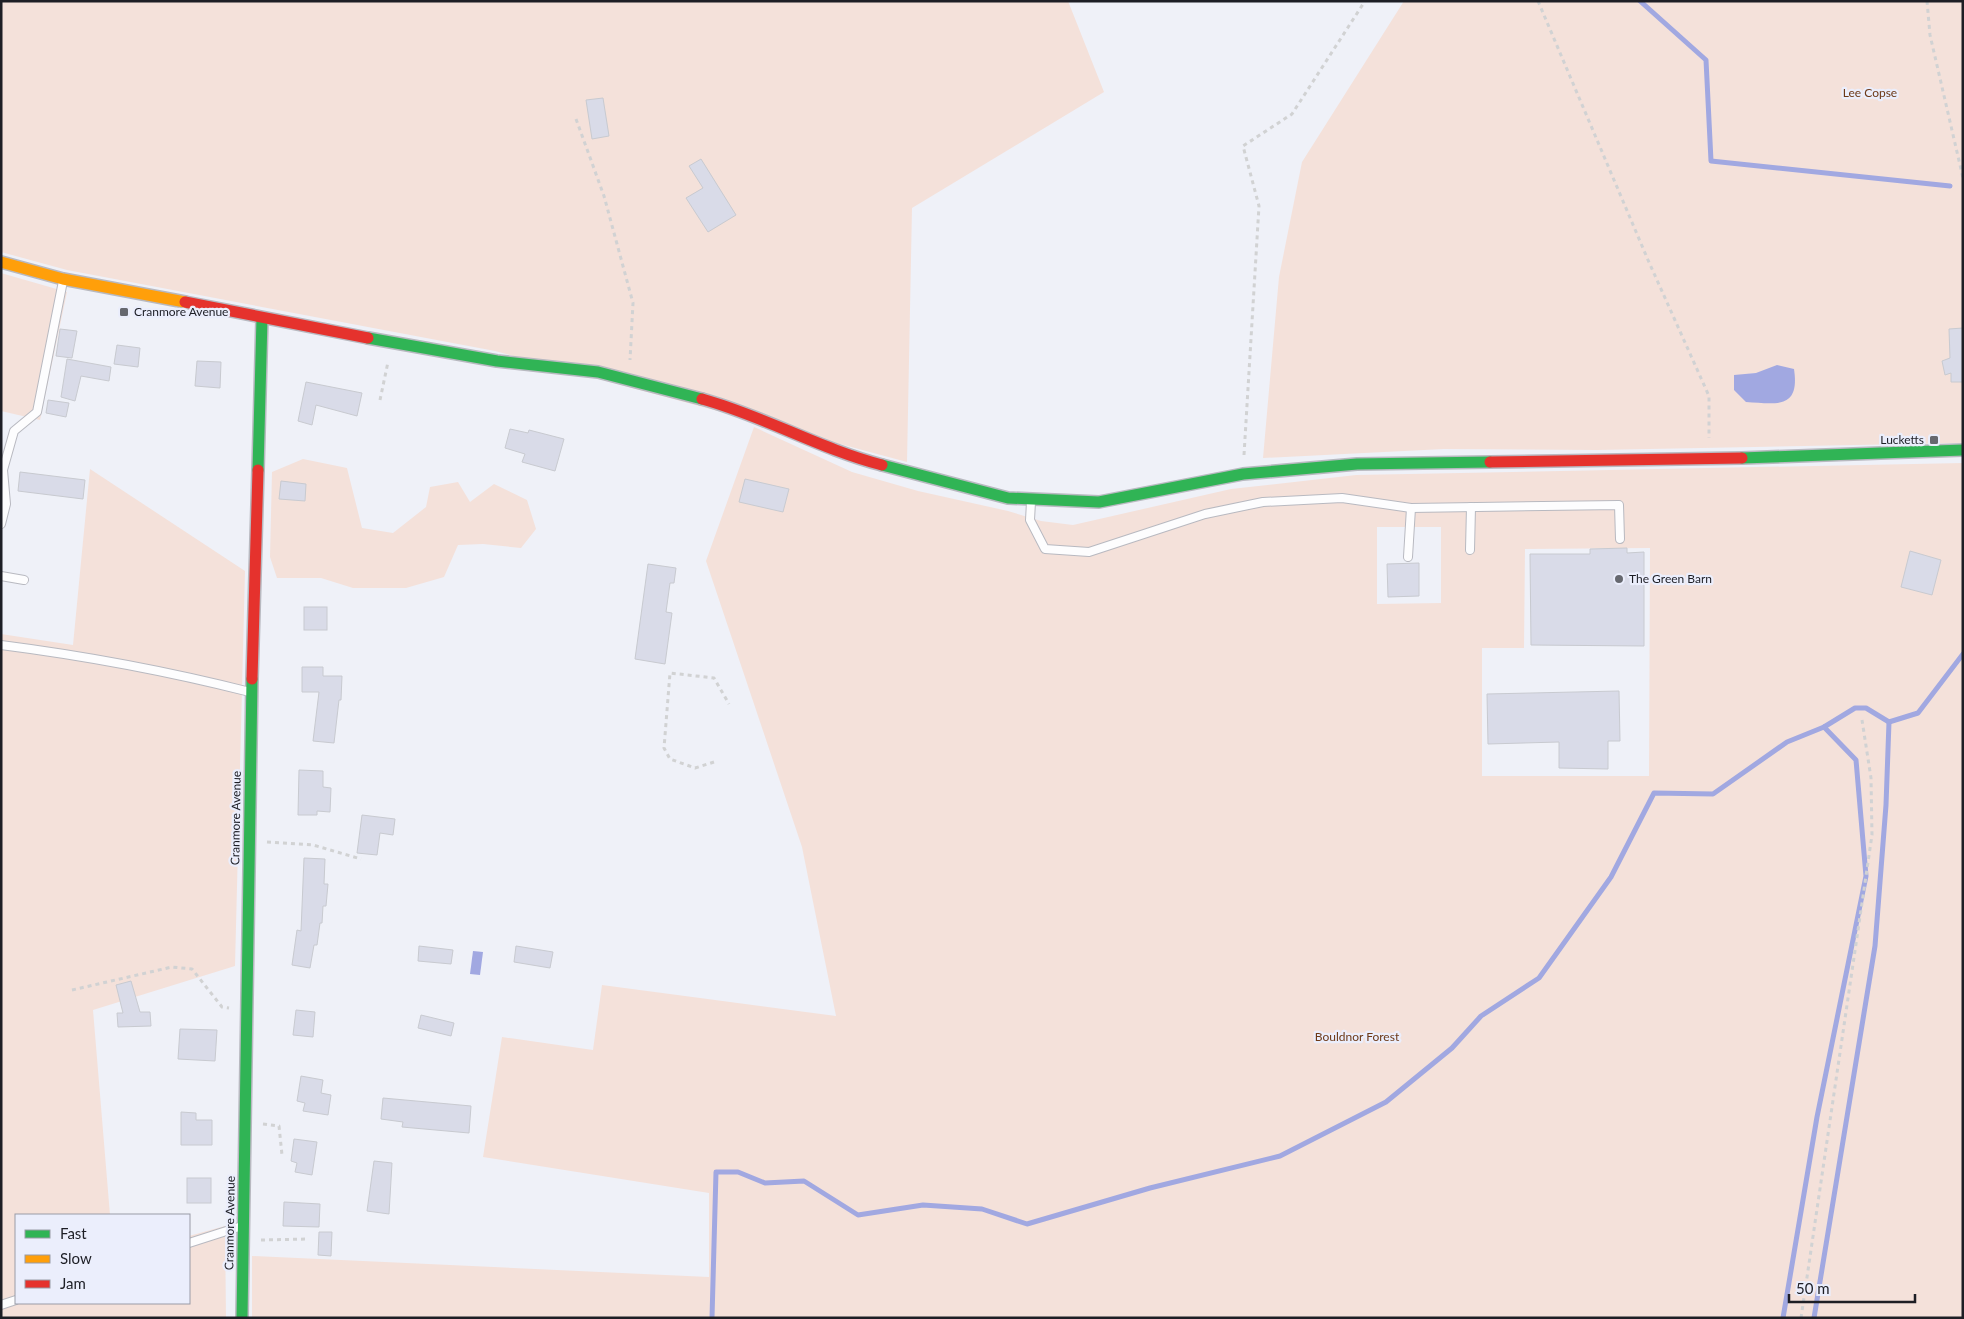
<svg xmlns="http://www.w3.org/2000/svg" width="1964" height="1319" viewBox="0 0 1964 1319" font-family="Lato,sans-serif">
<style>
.green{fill:#f4e1da;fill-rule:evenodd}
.water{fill:#a1a8e1}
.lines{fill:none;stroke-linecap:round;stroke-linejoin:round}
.stream{stroke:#a1a8e1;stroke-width:5}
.building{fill:#d9dbe8;stroke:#c8cad0}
.lane-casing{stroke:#b8b9c0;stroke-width:10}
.fast-casing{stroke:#b8b9c0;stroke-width:14}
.slow-casing{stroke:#b8b9c0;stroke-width:14}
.jam-casing{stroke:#b8b9c0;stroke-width:14}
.path{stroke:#d1d2d3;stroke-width:3;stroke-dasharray:4 4;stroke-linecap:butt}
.lane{stroke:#fdfdfe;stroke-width:8}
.fast{stroke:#30b455;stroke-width:11}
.slow{stroke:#ff9f0a;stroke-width:11}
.jam{stroke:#e5322d;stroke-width:11}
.poi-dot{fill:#66686f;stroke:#ebeefc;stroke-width:2}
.labels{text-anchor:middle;stroke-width:4.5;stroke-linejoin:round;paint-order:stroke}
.park-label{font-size:12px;fill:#6d3917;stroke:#ebeefc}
.poi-label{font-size:12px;fill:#1d1e25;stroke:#ebeefc;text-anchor:start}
.street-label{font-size:12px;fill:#1d1e25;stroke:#ebeefc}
</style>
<rect width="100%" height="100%" fill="#eff1f8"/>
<g class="green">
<path d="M1,1H1068L1104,92L912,208L907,462L495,351L67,270L1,252Z"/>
<path d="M1404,1H1963V443L1597,450L1444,449L1263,458L1279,277L1302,162ZM1756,373L1734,390V376Z"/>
<path d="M1,273L67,292L40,420L1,411Z"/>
<path d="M754,427L852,472L918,491L1008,511L1041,521L1073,525L1231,489L1356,475L1963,463V1318H252V1256L709,1277V1193L483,1157L502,1037L593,1050L602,985L836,1016L802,847L706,561ZM1377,527H1441V603L1377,604ZM1650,548L1649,776H1482V648H1524L1525,549Z"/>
<path d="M303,459L347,468L362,528L393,533L426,507L430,487L458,482L470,502L494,484L527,500L536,529L521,548L483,544L458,545L444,577L406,588H353L321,578H277L270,557L272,472Z"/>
<path d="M90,469L245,571L235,966L93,1010L110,1215H16V1303H189V1236L225,1226L226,1318H1V634L73,645Z"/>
</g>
<g class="water">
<path d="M1777,365L1794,369C1800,409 1777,404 1746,402L1734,390V375L1756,373Z"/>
<path d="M473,951L483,952L480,975L470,974Z"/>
</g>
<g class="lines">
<g class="stream">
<path d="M1640,1L1706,60L1711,161L1950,186"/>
<path d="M1889,722L1918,713L1963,654"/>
<path d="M712,1318L716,1172H738L765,1183L804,1181L858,1215L923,1205L982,1209L1027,1224L1150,1188L1280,1156L1386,1102L1452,1048L1481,1016L1539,978L1611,877L1654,793L1713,794L1787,742L1824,727L1855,708H1866L1889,722"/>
<path d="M1783,1318L1817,1117L1866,876L1856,760L1824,727"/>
<path d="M1814,1318L1875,946L1886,805L1889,722"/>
</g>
</g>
<g class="building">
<path d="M603,98L609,136L592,139L586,100Z"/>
<path d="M701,159L736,215L708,232L686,198L703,188L689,166Z"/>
<path d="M1963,328V382H1951V373L1945,375L1942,361L1950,358L1949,329Z"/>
<path d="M60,329L77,331L72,358L56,356Z"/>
<path d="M117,345L140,348L138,367L114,364Z"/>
<path d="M67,359L111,367L109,381L81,376L75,401L61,397Z"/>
<path d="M197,361L221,362L220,388L195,386Z"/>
<path d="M306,382L362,393L357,416L316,405L312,425L298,421Z"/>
<path d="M48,400L69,403L66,417L46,413Z"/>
<path d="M510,429L528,433L529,430L564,439L555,471L522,462L525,454L505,448Z"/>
<path d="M20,472L85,480L83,499L18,491Z"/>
<path d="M745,479L789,489L783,512L739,502Z"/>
<path d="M281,481L306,484L305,501L279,499Z"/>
<path d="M1627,548V553L1644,552V646L1531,645L1530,554H1590V549Z"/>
<path d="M1910,551L1941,560L1932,595L1901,587Z"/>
<path d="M1419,563V596L1388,597L1387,564Z"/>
<path d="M648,564L676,568L674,583H670L666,612L672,613L665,664L635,659Z"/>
<rect x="304" y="607" width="23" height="23"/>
<path d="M302,667H323V676H342L341,700H339L334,743L313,741L319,692H302Z"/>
<path d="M1619,691L1620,741H1608V769L1559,768V742L1488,744L1487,694Z"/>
<path d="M299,770L323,771V787L331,788L330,812L317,811V815H298Z"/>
<path d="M362,815L395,819L393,835L380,833L377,855L357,853Z"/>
<path d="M304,858L325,859L324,884H328L326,906H323L322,923H320L317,945H314L310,968L292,965L297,930L301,931Z"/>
<path d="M419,946L453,950L451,964L418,961Z"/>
<path d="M516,946L553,952L550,968L514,962Z"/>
<path d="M131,981L140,1012H150L151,1026L118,1027L117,1013H123L116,985Z"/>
<path d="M296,1010L315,1012L313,1037L293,1035Z"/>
<path d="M421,1015L454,1023L451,1036L418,1028Z"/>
<path d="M180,1029L217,1030L215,1061L178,1059Z"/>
<path d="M301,1076L323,1080L321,1093L331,1095L328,1115L303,1111L305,1103L297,1101Z"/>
<path d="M383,1098L471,1106L469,1133L402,1127L403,1122L381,1119Z"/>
<path d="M181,1112L196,1113V1120H212V1145H181Z"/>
<path d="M294,1139L317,1142L312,1175L295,1172L297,1163L291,1161Z"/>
<path d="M374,1161L392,1163L389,1214L367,1211Z"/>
<rect x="187" y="1178" width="24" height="25"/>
<path d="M284,1202L320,1204L319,1227L283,1226Z"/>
<path d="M319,1232H332L331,1256L318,1255Z"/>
</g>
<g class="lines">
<g class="lane-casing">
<g id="lane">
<path d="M1031,502L1030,520L1045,549L1089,552L1205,514L1263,502L1342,498L1411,508L1619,505L1620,539"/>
<path d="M1,524L6,504L3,470L14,431L37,412L63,281"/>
<path d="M1470,550L1471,507"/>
<path d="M1408,557L1411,508"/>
<path d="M1,576L24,580"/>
<path d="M1,645C87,656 167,671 250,692"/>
<path d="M189,1243L242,1226"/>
<path d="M1,1305L16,1300"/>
</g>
</g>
<g class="fast-casing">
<g id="fast">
<path d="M368,338L497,361L598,372L702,399"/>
<path d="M1742,458L1963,450"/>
<path d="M882,465L1008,498L1099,502L1243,474L1357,464L1490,462"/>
<path d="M258,470L262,318"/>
<path d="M242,1318L252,679"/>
</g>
</g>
<g class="slow-casing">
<path id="slow" d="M1,262L63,279L185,302"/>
</g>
<g class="jam-casing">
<g id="jam">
<path d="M185,302L368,338"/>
<path d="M702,399C764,416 820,449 882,465"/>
<path d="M1490,462L1742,458"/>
<path d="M252,679L258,470"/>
</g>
</g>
<g class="path">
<path d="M1538,1L1648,260L1709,396V438"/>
<path d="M1927,1L1930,35L1963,178"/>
<path d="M576,119L604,196L633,303L630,360"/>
<path d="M380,400L388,362"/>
<path d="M1244,455L1259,206L1243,146L1292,114L1365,1"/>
<path d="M714,762L695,768L670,759L664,748L670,673L714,678L729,704"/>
<path d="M267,842L313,845L361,859"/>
<path d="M72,990L172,967L192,969L222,1007L229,1008"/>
<path d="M263,1124L279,1126L282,1155"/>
<path d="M261,1240L308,1239"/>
<path d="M1801,1318L1872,835L1871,778L1862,720"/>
</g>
<use href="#lane" class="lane"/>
<use href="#fast" class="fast"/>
<use href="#slow" class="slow"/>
<use href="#jam" class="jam"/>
</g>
<g class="poi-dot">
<rect x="119" y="307" width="10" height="10" rx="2.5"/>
<rect x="1929" y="435" width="10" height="10" rx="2.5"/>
<circle cx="1619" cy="579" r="5"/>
</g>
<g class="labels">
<g class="park-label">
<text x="1870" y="97">Lee Copse</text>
<text x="1357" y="1041">Bouldnor Forest</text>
</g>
<g class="poi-label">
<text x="134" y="316">Cranmore Avenue</text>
<text x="1924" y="444" text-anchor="end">Lucketts</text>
<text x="1629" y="583">The Green Barn</text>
</g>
<g class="street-label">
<text transform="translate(236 818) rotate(-89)" y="4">Cranmore Avenue</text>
<text transform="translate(230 1223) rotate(-89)" y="4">Cranmore Avenue</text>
</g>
</g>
<rect width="1964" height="1319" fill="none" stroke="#1d1e25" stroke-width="5"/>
<rect x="15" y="1214" width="175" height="90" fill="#ebeefc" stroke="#999ba6"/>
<rect x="25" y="1230" width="25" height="8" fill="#30b455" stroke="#999ba6"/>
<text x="60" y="1239" font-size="15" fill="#1d1e25">Fast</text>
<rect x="25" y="1255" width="25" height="8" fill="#ff9f0a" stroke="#999ba6"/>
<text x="60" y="1264" font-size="15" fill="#1d1e25">Slow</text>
<rect x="25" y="1280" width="25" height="8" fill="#e5322d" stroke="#999ba6"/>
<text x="60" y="1289" font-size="15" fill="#1d1e25">Jam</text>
<path d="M1789 1294v8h126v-8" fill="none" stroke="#1d1e25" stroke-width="2.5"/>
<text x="1796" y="1294" font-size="15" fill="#1d1e25" stroke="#ebeefc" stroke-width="4" paint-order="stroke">50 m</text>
</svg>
